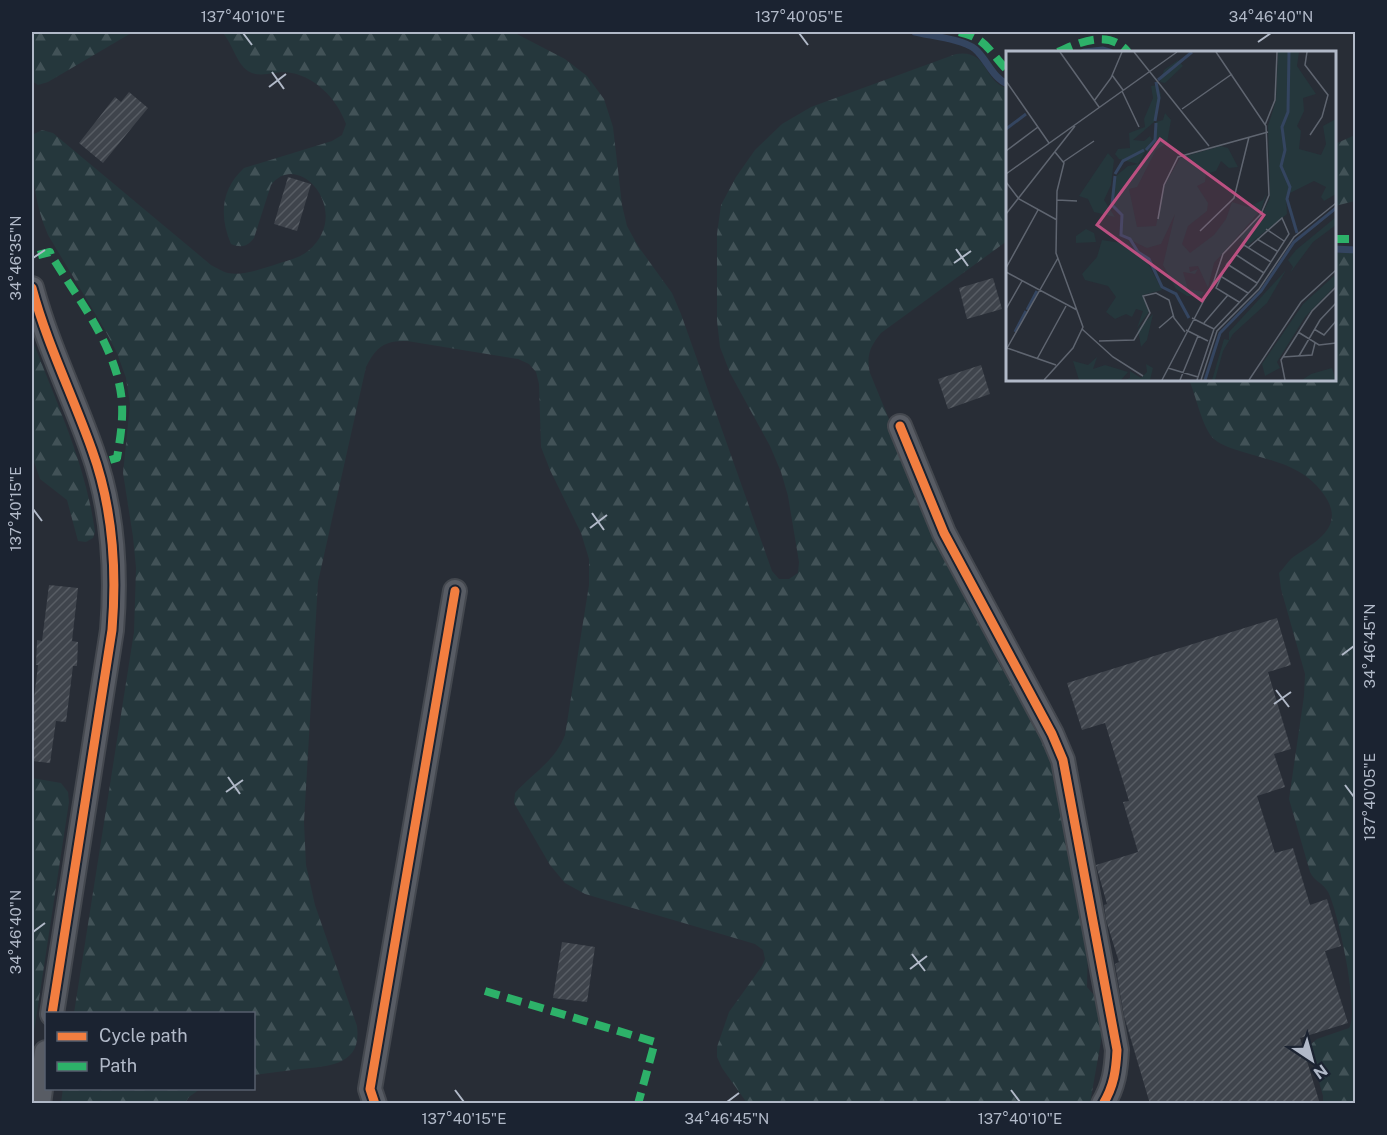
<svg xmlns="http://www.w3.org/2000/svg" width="1387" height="1135" viewBox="0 0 1387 1135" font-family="'Public Sans',sans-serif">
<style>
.forest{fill:url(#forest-firs)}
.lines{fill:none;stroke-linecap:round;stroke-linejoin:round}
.stream{stroke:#344560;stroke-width:7}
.building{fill:url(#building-hatch)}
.minor-casing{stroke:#44484f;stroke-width:26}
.minor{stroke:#585c64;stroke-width:22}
.quiet{stroke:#2db169;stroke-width:8;stroke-dasharray:15 8;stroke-linecap:butt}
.cycleway-casing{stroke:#1b2331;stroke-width:13}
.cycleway{stroke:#f27e40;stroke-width:9}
.ticks{fill:none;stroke:#b1b9c8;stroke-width:2}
.inset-river{fill:none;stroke:#344560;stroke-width:3}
.inset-road{fill:none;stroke:#5f6570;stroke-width:1.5}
.view{fill:#bc5081;fill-opacity:0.15;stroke:#bc5081;stroke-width:3}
.inset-edge{fill:none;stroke:#b1b9c8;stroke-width:3}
.neatline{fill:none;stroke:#b1b9c8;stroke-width:2}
.ticks-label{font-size:15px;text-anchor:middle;fill:#b1b9c8}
</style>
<defs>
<pattern id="forest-firs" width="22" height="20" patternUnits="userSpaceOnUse" patternTransform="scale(1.5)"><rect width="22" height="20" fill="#25373c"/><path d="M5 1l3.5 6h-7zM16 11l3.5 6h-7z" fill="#425257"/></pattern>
<pattern id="building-hatch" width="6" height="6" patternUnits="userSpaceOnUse" patternTransform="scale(1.5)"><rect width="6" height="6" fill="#3f444c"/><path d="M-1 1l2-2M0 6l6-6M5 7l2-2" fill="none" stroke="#585d64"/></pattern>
</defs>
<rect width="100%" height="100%" fill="#282d36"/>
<g class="forest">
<path d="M36,32H133L48,82L38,85L32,81V35Z"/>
<path d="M222,32H513L565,59L587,76L604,99L613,127L622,205L627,226L638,246L672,293L681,314L772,571L779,579H789L798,573L799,562L788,496L781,472L770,446L730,373L720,347L717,321V234L721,205L736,177L755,150L782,124L811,107L956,54C989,49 983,82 1007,88V241L881,333C870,347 866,355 870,373L937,536L1052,749L1088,944L1087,987L1100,1002L1103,1030L1090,1103H747L722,1068L717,1057V1047L729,1012L762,966L765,959L763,950L755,944L585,894L565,883L550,865L514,803L515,793C533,773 555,761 565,735L589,585V559L581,533L550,470L541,447L539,384L536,372L529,364L518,359L407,341C384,341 377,346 366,367L318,582L304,822L306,865L315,905L357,1026C362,1065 330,1066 300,1069C285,1071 269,1073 254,1075V1014L74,1013L134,632L136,568L133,537L123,473L130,404L126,378L117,353L105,330L48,235C34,203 31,170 32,135L42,130L53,133L211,265C217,268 223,272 228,273C243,276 260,269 274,265C285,261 298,259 308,251C354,213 299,148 271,185L254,238C247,247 241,248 231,244C219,216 221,189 244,168L332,141L342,135L346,124C337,99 314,74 285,72C274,72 258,78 248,71C236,63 232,42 222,32Z"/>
<path d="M1355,135V201L1335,206V144Z"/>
<path d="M1335,253H1356L1355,1104L1323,1103V1096L1309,1046L1317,1039L1349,1028C1360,1013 1338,910 1328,892C1323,883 1314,881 1310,872L1289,799L1304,696L1305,674L1281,589L1279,573C1283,569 1287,563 1291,559C1303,549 1326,539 1331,522C1334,511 1329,501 1322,492C1303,466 1273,461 1243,452C1233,449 1221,445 1214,439C1202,428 1196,395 1189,380H1334Z"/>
<path d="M32,339C56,402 86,464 95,532L93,538L86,542L78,541L67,500L40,479L32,456Z"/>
<path d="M32,778L61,783L68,792L69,802L32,1045Z"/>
<path d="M63,1088H200V1089L189,1097L185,1103H61Z"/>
</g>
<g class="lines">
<g class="stream">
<path d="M915,32C931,36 962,39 975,49C987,59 993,79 1008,84"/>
<path d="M1084,52L1103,50L1110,52"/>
<path d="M1334,249L1356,250"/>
</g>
</g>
<g class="building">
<path d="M129,92L148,108L103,163L79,143L115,97L121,102Z"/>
<path d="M288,177L311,184L297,231L274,224Z"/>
<path d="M993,278L1002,309L967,319L959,288Z"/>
<path d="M981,365L990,394L948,409L938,379Z"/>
<path d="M49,585L78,588L72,641L78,642L77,666H73L66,722L56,721L50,763L32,761V715L38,665H36L37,640L42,641Z"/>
<path d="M1277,618L1291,665L1268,672L1291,749L1274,754L1285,787L1257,796L1275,853L1293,848L1310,905L1327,899L1341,946L1325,951L1348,1023L1300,1038L1320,1104H1150L1124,1016L1115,964L1119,962L1106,920L1104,905L1107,904L1096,865L1138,852L1123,802L1129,801L1105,723L1082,730L1067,683Z"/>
<path d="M562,942L595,947L587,1002L553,998Z"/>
</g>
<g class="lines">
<g class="minor-casing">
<g id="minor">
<path d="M32,288C47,344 73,396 92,450C113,508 117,569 112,630L52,1014"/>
<path d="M900,426L944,533L1052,734L1063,760L1117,1050C1116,1070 1114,1086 1103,1104"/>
<path d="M39,1104L46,1052"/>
<path d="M375,1104L370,1089L455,591"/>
</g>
</g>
<use href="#minor" class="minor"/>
<g class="quiet">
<path d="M959,32C987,38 990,53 1008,71"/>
<path d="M1058,52C1080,42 1109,29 1128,52"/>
<path d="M1334,239H1356"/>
<path d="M38,255L50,252L51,255C79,301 118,348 122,403C123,422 120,440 117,458L110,460"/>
<path d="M485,991L655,1042L638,1104"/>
</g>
<g class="cycleway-casing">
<g id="cycleway">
<path d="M32,288C47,344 73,396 92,450C113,508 117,569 112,630L52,1014"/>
<path d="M900,426L944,533L1052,734L1063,760L1117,1050C1116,1070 1114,1086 1103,1104"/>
<path d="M375,1104L370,1089L455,591"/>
</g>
</g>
<use href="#cycleway" class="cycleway"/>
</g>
<path class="ticks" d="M243,33L252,45M799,33L808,45M1258,42L1271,33M272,72L284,89M269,87L286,74M956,249L968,266M33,258L45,250M954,263L971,251M33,509L42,521M592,513L604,530M590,528L607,515M1342,655L1354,646M1276,690L1289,707M1274,704L1291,692M228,777L240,794M1345,785L1354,797M226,792L243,780M33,932L45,923M912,954L925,971M910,969L927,956M455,1090L464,1102M1011,1090L1020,1102M727,1102L739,1093"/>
<g transform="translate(1006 51)">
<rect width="330" height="330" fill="#282d36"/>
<path d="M272,1H293L291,15L310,43L297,47L298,60L291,75L295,80L293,98L315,104L320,93L317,75L330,68V143L318,150L315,146L320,136L308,130L280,144L281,163L242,194L234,186L256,164L264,147L262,75L270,49ZM172,9L177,15L159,32L154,31L158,19ZM152,34L155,44L148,71L127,89L138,90L144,85L146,89L132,113L113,108L109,103L112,98L124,97L123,82L139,76L138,68L147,47L145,35ZM159,62L165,69L161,92L150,99L131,136L123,138L131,176L150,175L158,135L174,107L214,95L222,97L232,116L223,117L215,110L210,120L200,123L199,131L191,135L202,152L201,160L182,175L176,193L184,202L208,184L220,168L226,151L242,156L257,149L261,141L255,159L208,212L202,237L192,215L183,216L184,221L192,218L189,223L177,221L182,238L198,241L195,245H181L170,238L157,214L169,163L155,193L141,197L116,185V164L106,154L110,125L122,115L133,113L149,89L150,71L157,69ZM102,102L108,109L105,134L98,149L109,166L88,161L82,148L73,145ZM330,166V174L307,191L284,222L287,216L282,209L290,199ZM80,178L88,182L90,191L70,192V185ZM96,189L122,193L140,208L156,239L137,244L143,261L131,277L137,260L130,258L126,266L120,263L109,268L100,261L110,246L102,235L79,229L76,223L91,206ZM280,219L261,252L227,283L217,300L209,329H206L218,288L223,289V281ZM330,223V234L299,266L271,311L274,317L259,325L256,313L297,253ZM147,263L141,289L135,296L132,278ZM91,306L87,318L99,314L122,321L115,329H73L67,310L82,314ZM140,313L147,317L144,329H119L124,327V320L135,327L141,321ZM326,317L330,329H296L305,323Z" fill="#25373c"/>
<path class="inset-river" d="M283,1L282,61L276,76L279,99L275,115L284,136L281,148L291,182M152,29L186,1M149,70L153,47L150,31M0,78L20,63M140,99L149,89L150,72M109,123L117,110L138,99M109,125L106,154L116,164L115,184L124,188L132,201L143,208L156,236L170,243L183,267M21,259L31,240M9,281L20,260M199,329L214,282L255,240L288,191L330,157"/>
<path class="inset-road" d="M54,1L93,56M128,1L203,95M301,1L299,14L322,44L316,66L304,84M106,24L117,39M0,30L43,92M116,40L133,76M88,50L105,27L116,1M176,58L226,23M259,74L269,49L271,1M0,100L32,76M57,111L88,90M0,123L171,1M0,131L13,148L51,169M51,149L71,150M0,163L69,75M152,168L158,134L172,106L262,81M260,178L278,190M194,180L228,147L243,86M251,188L271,200M229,203L258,222M221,213L251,232M0,217L32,159M0,221L71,259M216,226L242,242M233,251L210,237L221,213L238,194L265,211M0,258L16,230M186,267L208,278M198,272L222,244M153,277L167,265M76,278L107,306L137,325M308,278L318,284L330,270M180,279L202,290M292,281L313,294L330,292M93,290L128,289L144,262L137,245L150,242L163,249L168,267L179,281M1,297L50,314M0,299L52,207M293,305L314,269L330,252M277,306L306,304L309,292M31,308L60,255M162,317L192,326M38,329L67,297L77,276L50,202L51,140L58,112L49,101M156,329L208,230L217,203L255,163L263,144L260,75L210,1M174,329L192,285M191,329L208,278L250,234L283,183L276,167L242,197M195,329L211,280L253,238L288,186L330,152M243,329L295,251L330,219M279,329L275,309L306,260L330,236"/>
<path class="view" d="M154,88L258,164L196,250L91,174Z"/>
<rect width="330" height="330" class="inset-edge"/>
</g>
<rect width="1387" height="1135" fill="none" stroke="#1b2331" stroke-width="66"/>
<rect x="45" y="1012" width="210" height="78" fill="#1b2331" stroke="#575f6d" stroke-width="1.5"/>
<rect x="57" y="1032" width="30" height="9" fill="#f27e40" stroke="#575f6d" stroke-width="1.5"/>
<text x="99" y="1042" font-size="18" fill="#b1b9c8">Cycle path</text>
<rect x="57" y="1062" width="30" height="9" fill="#2db169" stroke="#575f6d" stroke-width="1.5"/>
<text x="99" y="1072" font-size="18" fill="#b1b9c8">Path</text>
<g transform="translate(1312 1060) rotate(144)" stroke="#1b2331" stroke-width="4.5" paint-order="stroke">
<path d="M0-4.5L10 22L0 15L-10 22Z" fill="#b1b9c8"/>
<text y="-9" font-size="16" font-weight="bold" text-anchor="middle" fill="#b1b9c8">N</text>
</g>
<rect x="33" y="33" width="1321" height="1069" class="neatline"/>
<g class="ticks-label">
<text x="243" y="22">137°40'10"E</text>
<text x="799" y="22">137°40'05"E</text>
<text x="1271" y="22">34°46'40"N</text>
<text transform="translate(16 258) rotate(-90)" y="5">34°46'35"N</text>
<text transform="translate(16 509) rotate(-90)" y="5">137°40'15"E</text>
<text transform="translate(1370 646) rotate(-90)" y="5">34°46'45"N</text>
<text transform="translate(1370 797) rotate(-90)" y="5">137°40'05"E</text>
<text transform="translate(16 932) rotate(-90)" y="5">34°46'40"N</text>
<text x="464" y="1124">137°40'15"E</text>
<text x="727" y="1124">34°46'45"N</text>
<text x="1020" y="1124">137°40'10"E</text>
</g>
</svg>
